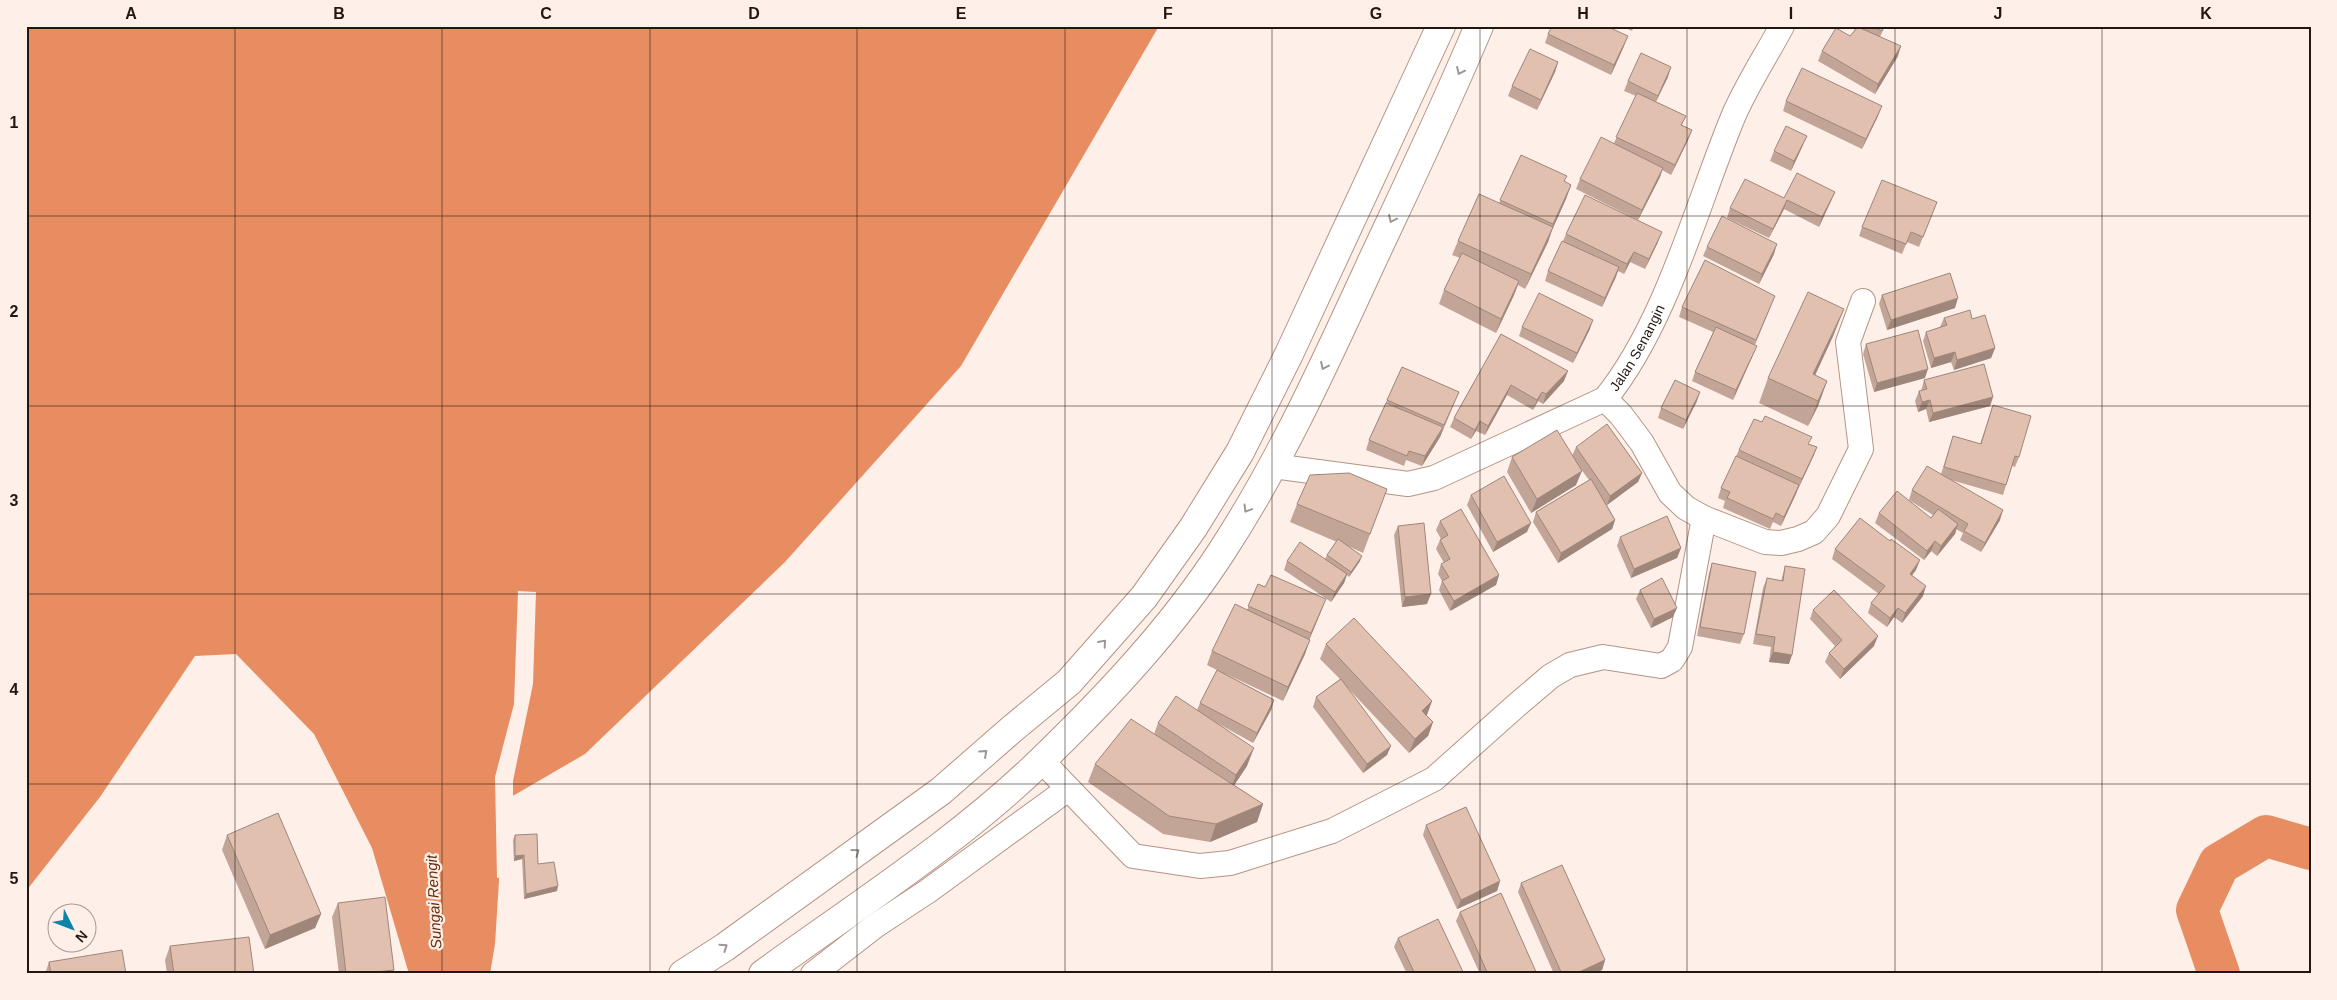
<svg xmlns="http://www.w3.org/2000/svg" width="2337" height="1000" viewBox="0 0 2337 1000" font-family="Arial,sans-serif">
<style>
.water{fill:#e78d61}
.pier{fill:#fef0e9}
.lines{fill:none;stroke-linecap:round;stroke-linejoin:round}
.river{stroke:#e78d61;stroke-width:42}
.minor-casing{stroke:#b59485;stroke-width:26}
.secondary-casing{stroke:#b59485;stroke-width:30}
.minor{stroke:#fff;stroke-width:24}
.secondary{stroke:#fff;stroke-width:28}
.wall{fill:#c2a597}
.shaded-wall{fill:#9e867b}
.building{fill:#e2c0b0;stroke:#9e867b}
.oneway{stroke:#9c9694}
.grid{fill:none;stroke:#221611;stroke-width:1;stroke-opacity:0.55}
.labels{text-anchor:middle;stroke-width:4.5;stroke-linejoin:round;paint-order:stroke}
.street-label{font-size:14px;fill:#221611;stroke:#fef0e9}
.water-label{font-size:15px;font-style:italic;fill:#662d0d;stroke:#fef0e9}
.neatline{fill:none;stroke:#221611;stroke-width:2}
.grid-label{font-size:16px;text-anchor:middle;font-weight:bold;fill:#221611}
</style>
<rect width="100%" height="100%" fill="#fef0e9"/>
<path class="water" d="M26,26H1159L961,366L785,562L585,754L504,801L495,944L490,974H409L372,848L314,734L236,654L195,656L100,797L26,891Z"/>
<path class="pier" d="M518,591L536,592L533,684L513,781V799L507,802L502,877L497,878L495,777L514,704Z"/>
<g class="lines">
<path class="river" d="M2219,974L2197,910L2219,864L2266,836L2311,849"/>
<g class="minor-casing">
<g id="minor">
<path d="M1605,399L1621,415L1642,443L1670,493L1686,508L1704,518L1765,542L1781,543L1798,539L1814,532L1828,516L1861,449L1848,342L1863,301"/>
<path id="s1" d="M1273,466L1408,484L1434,478L1605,399C1666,324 1696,207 1733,117C1746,86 1766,56 1782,26"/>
<path d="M1042,761L1133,856L1200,866L1230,863L1332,831L1434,779L1518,704L1551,676L1570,665L1603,657L1661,666L1672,660L1680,647L1704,518"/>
<path d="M813,974L875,926L928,891L1068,789"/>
</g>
</g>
<g class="secondary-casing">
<g id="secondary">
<path d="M683,974L725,947L941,791L1012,729L1069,682L1144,597L1193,528L1240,452L1289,354L1441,26"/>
<path d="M763,974C858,905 959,841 1043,759C1108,696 1172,628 1222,551C1282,459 1327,359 1373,259C1409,182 1446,105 1479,26"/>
</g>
</g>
<use href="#minor" class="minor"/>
<use href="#secondary" class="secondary"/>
</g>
<g class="wall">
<path d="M1621,26H1634L1632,31Z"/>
<path d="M1848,26H1885L1880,37L1898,56L1875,94L1818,61L1822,51L1850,36L1855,30Z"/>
<path d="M1548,34L1624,46L1611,75L1545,43Z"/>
<path d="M1558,62L1555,72L1537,110L1508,96L1512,86Z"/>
<path d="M1668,77L1656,102L1686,116L1682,125L1692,130L1688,140L1671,175L1662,170L1660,177L1638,220L1576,189L1580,179L1614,143L1636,96L1624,91L1628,81Z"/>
<path d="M1786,101L1878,116L1862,149L1783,111Z"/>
<path d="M1803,145L1791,171L1770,161L1774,151Z"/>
<path d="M1521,155L1571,185L1566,199L1552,230L1548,242L1525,289L1518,285L1514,295L1496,333L1439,304L1444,290L1460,258L1452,255L1458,241L1499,203Z"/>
<path d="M1835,192L1831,201L1819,227L1784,209L1769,238L1727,218L1730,208L1784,198Z"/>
<path d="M1937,202L1919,247L1907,242L1902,254L1859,236L1862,227Z"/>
<path d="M1566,234L1658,242L1645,269L1630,262L1624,274L1618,271L1602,307L1545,281L1548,271L1563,241Z"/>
<path d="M1707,247L1774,254L1759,284L1703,256Z"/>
<path d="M1882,295L1955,308L1887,330L1879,304Z"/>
<path d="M1771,306L1755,345L1753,355L1733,400L1692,381L1695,372L1713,332L1679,317L1682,307Z"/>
<path d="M1944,318L1972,319L1995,348L1991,358L1954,370L1951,362L1931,368L1923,341L1926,332L1940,327Z"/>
<path d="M1522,327L1590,329L1573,363L1519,336Z"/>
<path d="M1501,334L1564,381L1543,404L1538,401L1533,410L1507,395L1485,435L1476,431L1471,439L1450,427L1454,418Z"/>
<path d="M1834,334L1815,375L1827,381L1818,406L1808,426L1759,403L1768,378Z"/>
<path d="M1866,344L1925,378L1874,392L1863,354Z"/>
<path d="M1402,367L1455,401L1440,437L1422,466L1406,460L1404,466L1366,450L1369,440Z"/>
<path d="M1924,380L1993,397L1990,406L1929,422L1926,409L1918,412L1915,401L1919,391H1921Z"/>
<path d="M1697,401L1683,429L1658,418L1661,408Z"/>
<path d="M1993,405L2019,457L2015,467L2012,466L2003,495L1951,480L2000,520L1981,552L1960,540L1963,533L1956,529L1955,534L1937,556L1931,551L1924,560L1875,523L1879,513L1931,518L1933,515L1909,500L1912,490L1941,474L1953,436L1980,444Z"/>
<path d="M1809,444L1817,447L1813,457L1781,526L1773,522L1770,529L1723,508L1725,501L1718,498L1721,488L1739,450Z"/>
<path d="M1576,447L1642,473L1638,482L1607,505L1615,520L1612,529L1558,563L1533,522L1536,512L1589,480L1575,461L1576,485L1531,513L1507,472L1512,457L1572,456Z"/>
<path d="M1387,489L1363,553L1348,546L1360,561L1349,577L1347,575L1344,583L1331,602L1284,570L1287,561L1325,559L1327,555L1337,542L1290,522L1297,504Z"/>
<path d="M1471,495L1527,532L1493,552L1467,505Z"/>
<path d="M1440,521L1499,575L1496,585L1450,611L1439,590L1442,581L1438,574L1441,564L1444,563L1436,549L1440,540L1441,539L1436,530Z"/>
<path d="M1398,526L1427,604L1402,607L1394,535Z"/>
<path d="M1620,537L1681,548L1677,558L1631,578L1617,546Z"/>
<path d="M1835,549L1916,570L1912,575L1923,596L1902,623L1894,617L1887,627L1868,613L1871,603L1879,594L1832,559Z"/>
<path d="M1712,563L1744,634L1740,644L1697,636L1709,573Z"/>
<path d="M1785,566L1789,664L1769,662L1771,647L1753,644L1763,588L1767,578L1781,581Z"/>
<path d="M1258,584L1322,609L1309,640L1305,654L1283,701L1226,674L1274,700L1271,710L1253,743L1217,723L1247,766L1234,785L1263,804L1257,822L1210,842L1163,834L1088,782L1095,764L1154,734L1158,723L1197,710L1200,703L1217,670L1207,665L1212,651L1247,610Z"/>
<path d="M1640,590L1673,617L1651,628L1636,599Z"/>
<path d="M1813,610L1874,646L1840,679L1825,662L1829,653L1835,646L1810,619Z"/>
<path d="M1326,644L1432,701L1426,715L1433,722L1428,736L1409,753L1345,685L1387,755L1363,773L1313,707L1316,697L1340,679L1320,659Z"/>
<path d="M1426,825L1500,881L1497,891L1457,909L1423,835Z"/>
<path d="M227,835L321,914L315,928L265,949L222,850Z"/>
<path d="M515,835L538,864L557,891L524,899L522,859L514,861L513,840Z"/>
<path d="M1521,883L1605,960L1602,970L1593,974H1554L1518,892Z"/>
<path d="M338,903L392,974H339L332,917Z"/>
<path d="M1460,912L1537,974H1480L1456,921Z"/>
<path d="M1398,938L1464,974H1407L1394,947Z"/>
<path d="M170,946L254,974H167L165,960Z"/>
<path d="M49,962L126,974H45Z"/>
</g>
<g class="shaded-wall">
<path d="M1628,36L1624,46L1611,75L1614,65Z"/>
<path d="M1901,46L1898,56L1875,94L1878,84Z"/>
<path d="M1558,62L1555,72L1537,110L1541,100Z"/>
<path d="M1671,67L1668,77L1654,105L1658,96Z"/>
<path d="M1882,106L1878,116L1862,149L1866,139Z"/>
<path d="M1692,130L1688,140L1671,175L1675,165Z"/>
<path d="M1807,136L1803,145L1791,171L1794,161Z"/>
<path d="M1663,168L1660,177L1638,220L1642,210Z"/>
<path d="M1571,185L1566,199L1552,230L1548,242L1525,289L1531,274L1550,234L1553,224Z"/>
<path d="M1835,192L1831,201L1819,227L1822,217Z"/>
<path d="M1787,200L1784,209L1769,238L1773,229Z"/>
<path d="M1662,232L1658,242L1645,269L1649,259Z"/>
<path d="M1777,244L1774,254L1759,284L1762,274Z"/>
<path d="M1634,252L1630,262L1624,274L1627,264Z"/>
<path d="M1619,267L1616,277L1602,307L1605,298Z"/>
<path d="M1519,281L1514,295L1496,333L1501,319Z"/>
<path d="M1958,298L1955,308L1887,330L1891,320Z"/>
<path d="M1844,309L1834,334L1806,395L1813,374Z"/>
<path d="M1593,320L1590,329L1573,363L1577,353Z"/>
<path d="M1757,346L1733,400L1736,390Z"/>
<path d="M1995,348L1991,358L1954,370L1957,360Z"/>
<path d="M1955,352L1951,362L1931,368L1934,358Z"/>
<path d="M1928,369L1925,378L1874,392L1877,383Z"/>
<path d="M1568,371L1564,381L1543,404L1546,394Z"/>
<path d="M1827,381L1818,406L1808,426L1818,401Z"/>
<path d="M1511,385L1507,395L1485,435L1488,426Z"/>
<path d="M1459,392L1440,437L1422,466L1425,456L1443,429Z"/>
<path d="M1542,392L1538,401L1533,410L1537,400Z"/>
<path d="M1700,392L1697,401L1683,429L1686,420Z"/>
<path d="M1993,397L1990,406L1929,422L1933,413Z"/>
<path d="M1930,400L1926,409L1918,412L1922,402Z"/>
<path d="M1480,421L1476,431L1471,439L1475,430Z"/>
<path d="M1817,447L1813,457L1798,489L1802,479Z"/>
<path d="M1582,471L1576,485L1531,513L1537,499Z"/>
<path d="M1642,473L1638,482L1607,505L1610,496Z"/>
<path d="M1799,485L1796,494L1781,526L1784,517Z"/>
<path d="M2003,510L2000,520L1981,552L1985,543Z"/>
<path d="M1615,520L1612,529L1558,563L1561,553Z"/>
<path d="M1531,523L1527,532L1493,552L1497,542Z"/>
<path d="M1958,524L1955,534L1937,556L1941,546Z"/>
<path d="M1935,541L1931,551L1924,560L1927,551Z"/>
<path d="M1681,548L1677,558L1631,578L1634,569Z"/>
<path d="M1362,556L1360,561L1349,577L1351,572Z"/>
<path d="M1920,560L1916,570L1906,583L1910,574Z"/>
<path d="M1347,574L1344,583L1331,602L1335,592Z"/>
<path d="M1499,575L1496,585L1450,611L1454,601Z"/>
<path d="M1926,586L1923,596L1902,623L1905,613Z"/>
<path d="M1431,594L1427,604L1402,607L1405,597Z"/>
<path d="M1326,599L1322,609L1308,643L1311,633Z"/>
<path d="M1677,608L1673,617L1651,628L1654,619Z"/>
<path d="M1898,608L1894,617L1887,627L1890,618Z"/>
<path d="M1878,636L1874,646L1840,679L1844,669Z"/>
<path d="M1310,640L1305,654L1283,701L1288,687Z"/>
<path d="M1773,652L1792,655L1789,664L1769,662Z"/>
<path d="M1274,700L1271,710L1253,743L1257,733Z"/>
<path d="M1432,701L1427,715L1416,725L1422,711Z"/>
<path d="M1433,722L1428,736L1409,753L1415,739Z"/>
<path d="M1391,746L1387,755L1363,773L1367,764Z"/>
<path d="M1254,748L1247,766L1229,793L1236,775Z"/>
<path d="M1263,804L1257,822L1210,842L1216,824Z"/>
<path d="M524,855L522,859L514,861L515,856Z"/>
<path d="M1500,881L1497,891L1457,909L1461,900Z"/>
<path d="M558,886L557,891L524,899L526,894Z"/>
<path d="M321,914L315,928L265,949L270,935Z"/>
<path d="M1605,960L1602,970L1593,974H1575Z"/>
<path d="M394,970L392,974H359Z"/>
</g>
<g class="building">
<path d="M1552,26H1606L1628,36L1614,65L1548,34Z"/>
<path d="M1871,26H1884L1882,31Z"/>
<path d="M1858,27L1901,46L1878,84L1822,51L1836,28L1850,36Z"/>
<path d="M1530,49L1558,62L1541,100L1512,86Z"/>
<path d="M1641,53L1671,67L1658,96L1628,81Z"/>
<path d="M1802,68L1882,106L1866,139L1786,101Z"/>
<path d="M1637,93L1686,116L1681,125L1692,130L1675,165L1616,137Z"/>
<path d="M1786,126L1807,136L1794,161L1774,151Z"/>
<path d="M1601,137L1663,168L1642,210L1580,179Z"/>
<path d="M1521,155L1567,176L1564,181L1571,185L1553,224L1500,200Z"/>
<path d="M1797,173L1835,192L1822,217L1787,200L1773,229L1730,208L1745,179L1784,198Z"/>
<path d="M1882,180L1937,202L1923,237L1911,232L1906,244L1862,227Z"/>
<path d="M1479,194L1553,227L1531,274L1458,241Z"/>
<path d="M1585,195L1662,232L1649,259L1634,252L1627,264L1566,234Z"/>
<path d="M1722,216L1777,244L1762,274L1707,247Z"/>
<path d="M1562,241L1619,267L1605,298L1548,271Z"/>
<path d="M1462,253L1519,281L1501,319L1444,290Z"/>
<path d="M1705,260L1775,296L1756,340L1682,307Z"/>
<path d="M1950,273L1958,298L1891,320L1882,295Z"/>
<path d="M1808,292L1844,309L1813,374L1827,381L1818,401L1768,378Z"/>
<path d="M1539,293L1593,320L1577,353L1522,327Z"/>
<path d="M1970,310L1972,319L1985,315L1995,348L1957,360L1955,352L1934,358L1926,332L1947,325L1944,318Z"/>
<path d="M1716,327L1757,346L1736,390L1695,372Z"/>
<path d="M1918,330L1928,369L1877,383L1866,344Z"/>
<path d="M1501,334L1568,371L1546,394L1542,392L1537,400L1511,385L1488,426L1480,421L1475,430L1454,418Z"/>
<path d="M1984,364L1993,397L1933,413L1930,400L1922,402L1919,391L1927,389L1924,380Z"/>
<path d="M1402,367L1459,392L1444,425L1387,400Z"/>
<path d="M1675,380L1700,392L1686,420L1661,408Z"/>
<path d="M1386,403L1443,427L1425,456L1409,451L1407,456L1369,440Z"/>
<path d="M1993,405L2031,416L2019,457L2015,456L2006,485L1944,467L1953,436L1981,444Z"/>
<path d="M1765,416L1812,437L1808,444L1817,447L1802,479L1739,450L1754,419L1762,422Z"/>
<path d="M1607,424L1642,473L1610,496L1576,447Z"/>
<path d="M1557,430L1582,471L1537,499L1512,457Z"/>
<path d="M1736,456L1799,485L1784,517L1776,513L1773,519L1727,498L1730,492L1721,488Z"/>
<path d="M1927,466L2003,510L1985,543L1964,531L1968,524L1912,490Z"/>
<path d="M1349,473L1387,489L1370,534L1297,504L1310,475Z"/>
<path d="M1504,476L1531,523L1497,542L1471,495Z"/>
<path d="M1591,479L1615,520L1561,553L1536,512Z"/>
<path d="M1897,491L1931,518L1938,509L1958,524L1941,546L1935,541L1927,551L1879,513Z"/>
<path d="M1461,509L1499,575L1454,601L1442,581L1449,577L1441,564L1450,559L1440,540L1448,535L1440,521Z"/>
<path d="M1667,516L1681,548L1634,569L1620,537Z"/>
<path d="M1860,518L1890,541L1891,539L1920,560L1910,574L1926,586L1905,613L1898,608L1890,618L1871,603L1885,586L1835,549Z"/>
<path d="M1424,523L1431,594L1405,597L1398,526Z"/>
<path d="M1338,539L1362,556L1351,572L1327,555Z"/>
<path d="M1300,542L1347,574L1335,592L1287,561Z"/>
<path d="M1712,563L1756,572L1744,634L1700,627Z"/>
<path d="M1785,566L1805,569L1792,655L1773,652L1775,637L1756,634L1767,578L1783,581Z"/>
<path d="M1271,575L1326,599L1311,633L1248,606L1258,584L1265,587Z"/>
<path d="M1662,578L1677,608L1654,619L1640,590Z"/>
<path d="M1834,590L1878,636L1844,669L1829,653L1842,640L1813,610Z"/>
<path d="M1235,604L1310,640L1288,687L1212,651Z"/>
<path d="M1354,618L1432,701L1422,711L1433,722L1415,739L1326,644Z"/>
<path d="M1217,670L1274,700L1257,733L1200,703Z"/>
<path d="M1341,679L1391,746L1367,764L1316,697Z"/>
<path d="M1176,696L1254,748L1236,775L1158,723Z"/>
<path d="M1131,719L1263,804L1216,824L1169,816L1095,764Z"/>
<path d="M1466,807L1500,881L1461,900L1426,825Z"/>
<path d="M278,813L321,914L270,935L227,835Z"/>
<path d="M537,834L538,864L554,862L558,886L526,894L524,855L515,856V835Z"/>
<path d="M1562,865L1605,960L1575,974H1562L1521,883Z"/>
<path d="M1501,893L1537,974H1488L1460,912Z"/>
<path d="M385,897L394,970L359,974H346L338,903Z"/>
<path d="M1438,919L1464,974H1415L1398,938Z"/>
<path d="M249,937L254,974H174L170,946Z"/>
<path d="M122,950L126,974H51L49,962Z"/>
</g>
<defs><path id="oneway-chevron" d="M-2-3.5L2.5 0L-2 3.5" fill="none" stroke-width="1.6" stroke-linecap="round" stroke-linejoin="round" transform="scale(1.25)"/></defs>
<g class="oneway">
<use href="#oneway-chevron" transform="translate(1460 71) rotate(115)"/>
<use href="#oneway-chevron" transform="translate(1392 219) rotate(115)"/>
<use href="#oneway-chevron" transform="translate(1324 366) rotate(115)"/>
<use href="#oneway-chevron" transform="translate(1247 509) rotate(121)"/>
<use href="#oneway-chevron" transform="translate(1103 643) rotate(-49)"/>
<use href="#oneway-chevron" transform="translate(984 753) rotate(-42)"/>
<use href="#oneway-chevron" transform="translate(856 852) rotate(-36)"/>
<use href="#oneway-chevron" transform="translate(724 947) rotate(-35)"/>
</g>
<path class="grid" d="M235,26V974M442,26V974M650,26V974M857,26V974M1065,26V974M1272,26V974M1480,26V974M1687,26V974M1895,26V974M2102,26V974M26,216H2311M26,406H2311M26,594H2311M26,784H2311"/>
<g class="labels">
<g class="street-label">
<text dy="5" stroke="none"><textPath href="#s1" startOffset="412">Jalan Senangin</textPath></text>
</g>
<g class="water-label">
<text transform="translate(434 902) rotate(-93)" y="5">Sungai Rengit</text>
</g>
</g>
<rect width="2337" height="1000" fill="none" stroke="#fef0e9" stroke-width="55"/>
<g transform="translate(72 928) rotate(132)"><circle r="24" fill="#fef0e9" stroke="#a69993"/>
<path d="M0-4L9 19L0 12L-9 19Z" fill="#0b84a9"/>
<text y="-8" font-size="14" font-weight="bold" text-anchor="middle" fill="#221611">N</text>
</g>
<rect x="28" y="28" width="2282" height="944" class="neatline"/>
<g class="grid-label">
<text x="131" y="19">A</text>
<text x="339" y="19">B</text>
<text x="546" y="19">C</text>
<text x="754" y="19">D</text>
<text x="961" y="19">E</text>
<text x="1168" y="19">F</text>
<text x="1376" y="19">G</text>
<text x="1583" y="19">H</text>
<text x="1791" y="19">I</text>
<text x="1998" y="19">J</text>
<text x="2206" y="19">K</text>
<text x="14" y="128">1</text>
<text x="14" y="317">2</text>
<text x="14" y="506">3</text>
<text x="14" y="695">4</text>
<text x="14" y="884">5</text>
</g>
</svg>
